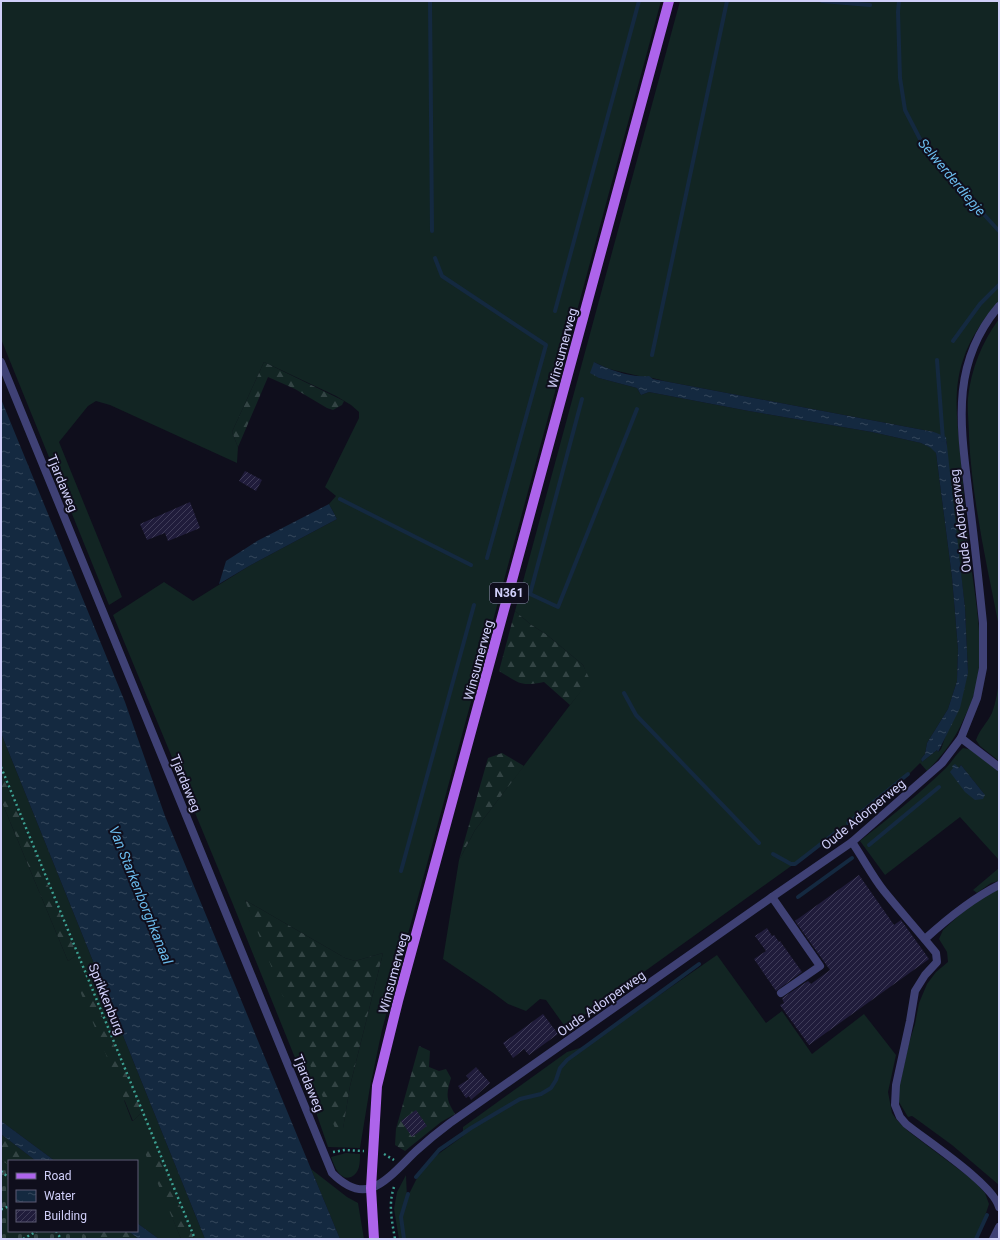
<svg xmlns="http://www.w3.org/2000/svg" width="1000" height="1240" viewBox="0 0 1000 1240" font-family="Roboto,sans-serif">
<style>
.grass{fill:#122523;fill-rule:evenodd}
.forest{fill:url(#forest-firs)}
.cemetery{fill:url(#cemetery-stones)}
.water{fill:url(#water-ripples)}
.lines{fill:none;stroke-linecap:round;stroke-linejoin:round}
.stream{stroke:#142940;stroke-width:4}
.building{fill:url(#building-hatch)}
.path{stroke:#3ca092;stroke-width:2.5;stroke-dasharray:2 3;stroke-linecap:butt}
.service{stroke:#3f4175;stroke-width:8}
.minor{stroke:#3f4175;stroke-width:8}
.primary{stroke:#ad64eb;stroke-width:10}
.labels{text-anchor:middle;stroke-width:4;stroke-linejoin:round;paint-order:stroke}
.shield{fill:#0f0e1c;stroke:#9695b7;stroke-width:1}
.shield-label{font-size:12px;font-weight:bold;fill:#d0cff9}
.street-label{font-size:13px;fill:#d0cff9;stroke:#0f0e1c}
.water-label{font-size:14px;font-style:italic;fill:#6abbec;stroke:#0f0e1c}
</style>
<defs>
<pattern id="forest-firs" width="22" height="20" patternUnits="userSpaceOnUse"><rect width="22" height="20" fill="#122523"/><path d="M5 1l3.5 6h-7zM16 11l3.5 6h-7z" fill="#344"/></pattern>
<pattern id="cemetery-stones" width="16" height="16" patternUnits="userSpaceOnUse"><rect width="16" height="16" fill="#122523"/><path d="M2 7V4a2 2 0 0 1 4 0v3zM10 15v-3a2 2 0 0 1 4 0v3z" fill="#344"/></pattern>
<pattern id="water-ripples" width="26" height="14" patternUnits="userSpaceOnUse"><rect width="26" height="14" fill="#142940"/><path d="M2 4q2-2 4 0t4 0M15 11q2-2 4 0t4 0" fill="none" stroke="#35475c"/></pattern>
<pattern id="building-hatch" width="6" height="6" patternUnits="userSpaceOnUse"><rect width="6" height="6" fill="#201c3b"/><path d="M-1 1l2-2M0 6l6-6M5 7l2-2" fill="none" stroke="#3f3c58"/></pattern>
</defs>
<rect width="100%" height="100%" fill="#0f0e1c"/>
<g class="grass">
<path d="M1,1H661L382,1030L370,1087L360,1148L328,1147L310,1095L232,902L113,615L164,582L193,601L249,566L337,519L329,504L336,496L325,487L359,418V412L351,405L336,396L264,362L232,432L238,447L237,463L110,405L96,401L88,406L59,442L122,597L109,605L1,339ZM245,900L345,958L355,961L383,953L350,1086L343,1128Z"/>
<path d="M680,1H999V301C984,318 970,338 963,360C953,389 957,420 960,450C963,489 967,527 971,565C976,603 984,644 977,683C974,698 967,712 961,725C952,743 941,757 927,771L920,763L900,783L826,841L566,1028L546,1000L540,999L526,1011L508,1004L492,992L443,959L459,860L475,830L589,680L583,665L547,635L530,624L515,611ZM594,362L609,369L643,377C649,376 661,381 669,382L934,432L947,442V456L965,608L968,673L941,749L938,752L937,750L922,762L921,759L925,754L927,743L948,709L957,681L958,649L952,577L936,453L932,448L921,443L872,432L749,411L649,392L641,395L637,388L599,378Z"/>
<path d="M999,319V627C987,565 972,501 969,437C969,425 967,410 968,398C971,369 982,342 999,319Z"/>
<path d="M999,679V761L980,746L976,740C980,729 987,723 992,713C996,702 998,690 999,679Z"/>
<path d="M1,733L205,1239H194L177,1199L171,1214L181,1239H159L137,1223V1161H55L1,1121V800L68,961L77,955L1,772ZM124,1100L142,1112L133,1121H132Z"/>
<path d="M963,748L973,750L999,770V860L960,817L885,875L860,841C889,818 918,795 945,769C952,762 956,754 963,748ZM961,765L985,795L952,769L959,768Z"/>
<path d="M999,868V881L991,883L977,893L973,890Z"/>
<path d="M999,889V1185L952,1145L915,1118L912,1116L908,1117L899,1102L898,1093L909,1043L915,1024L919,1003L927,984L936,972L948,962L947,952L939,939L943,930L965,910L987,895Z"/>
<path d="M717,955L766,1023L782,1011L812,1054L864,1014L896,1055L888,1092L892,1113L896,1119L908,1131L973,1180L985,1193L989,1204L986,1213L976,1239H399L394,1209L397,1192L406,1175L407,1198L420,1172L437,1155L463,1136V1127L567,1052L586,1046Z"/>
<path d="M346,1153L360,1154C360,1158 360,1162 359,1167C356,1178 345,1182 338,1172C335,1168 333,1162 331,1157Z"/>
<path d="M311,1169L347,1197L358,1203L364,1239H340Z"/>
</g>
<g class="forest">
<path d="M264,362L344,401L342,405L333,410L327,408L295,389L268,377L238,447L232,432Z"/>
<path d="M515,611L530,624L547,635L583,665L590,680L570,705L544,682C520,687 519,683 499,671Z"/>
<path d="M502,753L524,766L475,830L459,860L488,758Z"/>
<path d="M1,772L77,955L68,961L1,800Z"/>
<path d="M245,900L345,958L355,961L383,953L350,1086L343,1129L335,1128Z"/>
<path d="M76,981L89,985L142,1112L133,1121Z"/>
<path d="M419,1046L430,1051L429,1067L439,1071L446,1069L451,1078C446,1095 446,1099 455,1114L441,1122L405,1151L395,1145L396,1129Z"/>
<path d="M1,1134L36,1161H9V1166L1,1160Z"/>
<path d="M152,1140L194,1239H181L140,1141Z"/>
<path d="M81,1231H128L139,1239H89Z"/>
</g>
<path class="cemetery" d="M1,1160L9,1166V1231H81L89,1239H1Z"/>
<g class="water">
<path d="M594,362C610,370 631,378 649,376L653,379L934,432L946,437L965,608L968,673L960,708L938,752L937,750L922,762L921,759L925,754L927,743L948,709L957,681L958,649L952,577L936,453L931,448L921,443L872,432L749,411L649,392L641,395L637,388L599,378L590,373Z"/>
<path d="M1,399L125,702L165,816L340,1239H205L1,733Z"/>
<path d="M329,504L337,519L249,566L219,584L226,561L257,541Z"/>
<path d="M955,764L959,768L961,765L985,795L983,799L975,800L965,792L950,772L953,768L952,766Z"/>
<path d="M1,1121L55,1161H36L1,1134Z"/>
<path d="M137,1223L159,1239H139L128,1231H137Z"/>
</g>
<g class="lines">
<g class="stream">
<path d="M430,1L432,231"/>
<path d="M822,1L870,5"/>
<path d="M899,1L898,12L900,78L905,110L920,139L947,174L999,231"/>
<path d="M435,258L442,276L546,345L487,558"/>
<path d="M555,311L639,1"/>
<path d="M953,341L980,304L999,285"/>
<path d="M652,355L727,1"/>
<path d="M937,360L943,440"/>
<path d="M582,399L530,594L558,607L637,409"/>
<path d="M340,499L471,565"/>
<path d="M624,693L636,715L759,843"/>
<path d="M848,823L908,774"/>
<path d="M869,845L939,787"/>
<path d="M773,854L791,864H795L835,833"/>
<path d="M401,871L474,605"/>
<path d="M798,897L852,858"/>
<path d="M416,1177L439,1150L471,1128L520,1099L541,1094L551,1088L556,1080L560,1068L567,1060L699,964"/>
<path d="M404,1239L401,1217L408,1194"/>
<path d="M976,1239L987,1215"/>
</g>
</g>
<g class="building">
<path d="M245,471L262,480L256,491L239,481Z"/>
<path d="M190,502L200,528L168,541L165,533L147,540L140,524Z"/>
<path d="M859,875L894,925L901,920L929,959L809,1045L780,1005L784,1003L782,998L808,981L811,984L830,970L795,921Z"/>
<path d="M767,928L772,936L774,935L779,942L780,941L802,972L776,991L754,959L766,951L755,936Z"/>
<path d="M543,1014L558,1034L529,1055L524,1049L513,1058L503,1043Z"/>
<path d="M476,1067L490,1083L471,1100L469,1096L466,1098L458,1086L469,1079L466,1076Z"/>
<path d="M416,1110L427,1126L412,1137L401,1121Z"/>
</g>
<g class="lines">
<g class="path">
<path d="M1,767L195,1239"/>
<path d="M333,1152L345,1150L364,1151"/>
<path d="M384,1154L394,1160"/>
<path d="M1,1171L9,1178"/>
<path d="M394,1187C388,1205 392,1221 395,1239"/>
<path d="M1,1209H3L9,1206"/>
<path d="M56,1231L61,1239"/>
<path d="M23,1239L37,1231"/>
</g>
<g class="service">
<path d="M961,738L999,767"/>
<path d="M852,842C863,858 872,876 884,891C901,912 919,932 936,953L937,962L925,975L915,991L910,1021L896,1085L895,1105L900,1117L906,1124C927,1141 993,1184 999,1207"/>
<path d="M772,897L820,966L781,993"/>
<path d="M925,939C948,918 971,899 999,885"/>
<path d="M993,1239L999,1227"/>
</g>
<path class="minor" d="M1,362L332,1173C342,1183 356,1193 371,1188C387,1183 404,1162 416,1151C427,1141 438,1132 450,1123L772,897L852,842L942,763L961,738L977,698L983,668V623C979,584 975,545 970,506C962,433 947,367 999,306"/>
<path class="primary" d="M374,1239L371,1188L377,1086L398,1001L669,1"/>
</g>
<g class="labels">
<rect class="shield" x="490" y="583" width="38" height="20" rx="3"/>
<g class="shield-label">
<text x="509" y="597">N361</text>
</g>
<g class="street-label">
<text transform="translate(562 348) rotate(-75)" y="5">Winsumerweg</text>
<text transform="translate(63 483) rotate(68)" y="5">Tjardaweg</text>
<text transform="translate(960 521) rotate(-97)" y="5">Oude Adorperweg</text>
<text transform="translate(478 660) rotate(-75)" y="5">Winsumerweg</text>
<text transform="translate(186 783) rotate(68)" y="5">Tjardaweg</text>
<text transform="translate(863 814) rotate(-39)" y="5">Oude Adorperweg</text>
<text transform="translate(393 973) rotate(-75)" y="5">Winsumerweg</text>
<text transform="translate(107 999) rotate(68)" y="5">Sprikkenburg</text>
<text transform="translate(601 1003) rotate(-35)" y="5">Oude Adorperweg</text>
<text transform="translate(309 1083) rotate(68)" y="5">Tjardaweg</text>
</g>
<g class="water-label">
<text transform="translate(952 177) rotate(50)" y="5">Selwerderdiepje</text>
<text transform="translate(141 895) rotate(68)" y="5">Van Starkenborghkanaal</text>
</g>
</g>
<rect width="1000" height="1240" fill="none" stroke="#d0cff9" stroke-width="4"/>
<rect x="8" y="1160" width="130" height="72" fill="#0f0e1c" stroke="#5c5b74"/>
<rect x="16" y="1173" width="20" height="6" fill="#ad64eb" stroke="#5c5b74"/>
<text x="44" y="1180" font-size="12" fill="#d0cff9">Road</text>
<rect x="16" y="1190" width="20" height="12" fill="url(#water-ripples)" stroke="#5c5b74"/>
<text x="44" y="1200" font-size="12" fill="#d0cff9">Water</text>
<rect x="16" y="1210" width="20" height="12" fill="url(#building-hatch)" stroke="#5c5b74"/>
<text x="44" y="1220" font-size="12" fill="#d0cff9">Building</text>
</svg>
